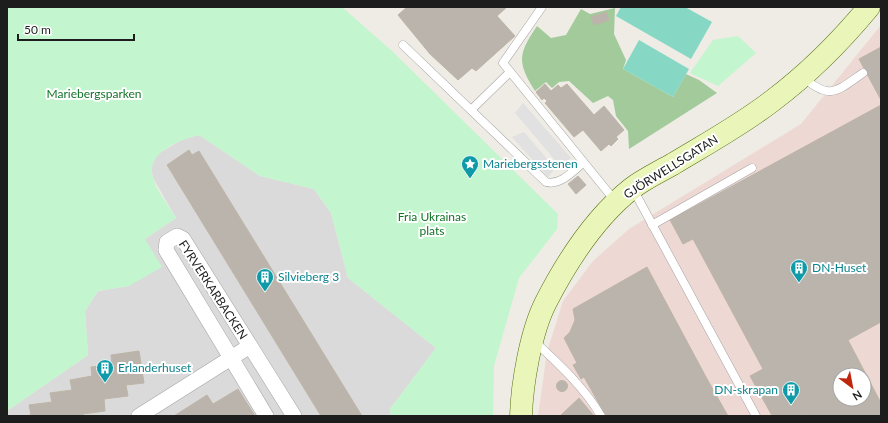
<svg xmlns="http://www.w3.org/2000/svg" width="888" height="423" viewBox="0 0 888 423" font-family="Lato,sans-serif">
<style>
.residential{fill:#dbdada}
.commercial{fill:#eed8d4;fill-rule:evenodd}
.forest{fill:#a2ca9b}
.park{fill:#c3f6ce}
.pitch{fill:#86d8c4}
.parking{fill:#e1e1e1}
.building{fill:#bab4ad;stroke:#beb5a7;fill-rule:evenodd}
.lines{fill:none;stroke-linecap:round;stroke-linejoin:round}
.lane-casing{stroke:#a4a4a4;stroke-width:9}
.street-casing{stroke:#a4a4a4;stroke-width:16}
.secondary-casing{stroke:#546d0c;stroke-width:23}
.lane{stroke:#fff;stroke-width:8}
.street{stroke:#fff;stroke-width:15}
.secondary{stroke:#eaf5ba;stroke-width:22}
.labels{text-anchor:middle;stroke-width:4;stroke-linejoin:round;paint-order:stroke}
.park-label{font-size:12px;fill:#127429;stroke:#fff}
.culture-label{font-size:12px;fill:#0d838f;stroke:#fff;text-anchor:start}
.street-label{font-size:12px;fill:#1d1d1d;stroke:#fff}
</style>
<rect width="100%" height="100%" fill="#eeece4"/>
<path class="residential" d="M199,135L260,176L314,189L331,213L348,278L436,348L390,409L391,416H7V411L88,355L85,311L98,291L129,286L145,239L176,218L153,178L151,167L156,155L183,139Z"/>
<path class="commercial" d="M881,25V416H538L547,352L563,301L593,261L629,229L801,124ZM840,375H864V399H840Z"/>
<path class="forest" d="M615,8L614,34L626,60L623,69L673,97L686,74L699,80L717,93L629,149L628,131L616,116L613,100L608,96L593,103L569,81L559,82L552,88L546,82L535,91C517,62 518,54 537,26L551,38L566,35L581,9L590,14Z"/>
<g class="park">
<path d="M7,7H342L392,51L558,214L557,229L519,278L494,366L493,416H391L390,409L436,348L348,278L331,213L314,189L260,176L199,135C180,140 145,152 153,178C156,190 169,206 176,218L145,239L162,267L129,286L98,291L85,311L88,355L7,411Z"/>
<path d="M738,36L756,53L718,86L690,73L713,40Z"/>
</g>
<g class="pitch">
<path d="M621,7H685L712,22L691,59L616,16Z"/>
<path d="M639,40L689,69L673,97L623,69Z"/>
</g>
<g class="parking">
<path d="M523,103L571,158L560,166L515,113Z"/>
<path d="M524,132L555,168L548,177L512,137Z"/>
</g>
<g class="building">
<path d="M407,7H507L497,16L515,36L476,71L472,68L458,80L430,54L398,15Z"/>
<path d="M606,12L609,20L594,25L591,17Z"/>
<path d="M881,47V100L859,59Z"/>
<path d="M545,84L551,91L558,85L561,88L567,84L594,115L604,106L624,130L616,137L618,139L611,146L609,144L601,151L583,130L574,137L545,103L547,101L544,98L542,100L536,92Z"/>
<path d="M881,105V322L848,340L881,403V416H805L795,397L770,412L750,376L763,369L693,239L683,244L670,220ZM840,375H864V399H840Z"/>
<path d="M189,150L192,155L199,151L362,416H321L167,165Z"/>
<path d="M578,176L586,185L576,194L568,184Z"/>
<path d="M647,267L706,377L728,416H606L584,377L581,379L573,365L577,363L564,338L570,332L575,320L573,309Z"/>
<path d="M139,351L144,383L126,385L128,396L104,399L105,411L83,414V416H24L31,415L29,405L52,402L50,393L72,390L70,380L92,376L91,367L112,364L111,355Z"/>
<circle cx="562" cy="386" r="5.5"/>
<path d="M238,389L255,416H174L207,395L213,404Z"/>
<path d="M795,397L805,416H772L770,412Z"/>
<path d="M579,398L594,416H560Z"/>
</g>
<g class="lines">
<g class="lane-casing">
<g id="lane">
<path d="M542,7L503,63L616,202"/>
<path d="M403,45L546,182C560,186 573,171 583,163"/>
<path d="M803,77C830,101 837,91 863,73"/>
<path d="M471,110L510,72"/>
<path d="M633,189L756,416"/>
<path d="M652,225L752,168"/>
<path d="M534,341C559,364 584,387 601,416"/>
</g>
</g>
<g class="street-casing">
<g id="street">
<path d="M139,416L250,346"/>
<path d="M266,416L166,250L167,242L177,236L183,239L294,416"/>
</g>
</g>
<g class="secondary-casing">
<path id="secondary" d="M521,416C522,383 531,331 546,302C567,261 596,217 631,189C644,179 659,172 673,164C706,144 741,125 772,101C808,74 840,42 869,7"/>
</g>
<use href="#lane" class="lane"/>
<use href="#street" class="street"/>
<use href="#secondary" class="secondary"/>
</g>
<defs>
<g id="sight-pin" transform="scale(0.9)"><path d="M0 17L-7.5 6A9.5 9.5 0 1 1 7.5 6Z" fill="#0f9aa8" stroke="#fff"/><path d="M0-6L1.8-2.2L6-1.7L2.9 1.2L3.7 5.4L0 3.3L-3.7 5.4L-2.9 1.2L-6-1.7L-1.8-2.2Z" fill="#fff"/></g>
<g id="building-pin" transform="scale(0.9)"><path d="M0 17L-7.5 6A9.5 9.5 0 1 1 7.5 6Z" fill="#0f9aa8" stroke="#fff"/><path d="M-4-6H4V6H1V3H-1V6H-4ZM-2.5-4.3h1.7v1.8h-1.7ZM.8-4.3h1.7v1.8H.8ZM-2.5-1h1.7V.8h-1.7ZM.8-1h1.7V.8H.8Z" fill="#fff"/></g>
</defs>
<g fill-rule="evenodd">
<use href="#sight-pin" x="470" y="164"/>
<use href="#building-pin" x="799" y="268"/>
<use href="#building-pin" x="265" y="277"/>
<use href="#building-pin" x="105" y="368"/>
<use href="#building-pin" x="791" y="390"/>
</g>
<g class="labels">
<g class="park-label">
<text x="94" y="98">Mariebergsparken</text>
<text x="432" y="221">Fria Ukrainas<tspan x="432" dy="14">plats</tspan></text>
</g>
<g class="culture-label">
<text x="483" y="168">Mariebergsstenen</text>
<text x="812" y="272">DN-Huset</text>
<text x="278" y="281">Silvieberg 3</text>
<text x="118" y="372">Erlanderhuset</text>
<text x="778" y="394" text-anchor="end">DN-skrapan</text>
</g>
<g class="street-label">
<text transform="translate(671 167) rotate(-32)" y="4">GJÖRWELLSGATAN</text>
<text transform="translate(213 290) rotate(57)" y="4">FYRVERKARBACKEN</text>
</g>
</g>
<rect width="888" height="423" fill="none" stroke="#1d1d1d" stroke-width="16"/>
<g transform="translate(852 387) rotate(148)"><circle r="19" fill="#ffffff" stroke="#a5a5a5"/>
<path d="M0-3L7 15L0 10L-7 15Z" fill="#be260d"/>
<text y="-6" font-size="11" font-weight="bold" text-anchor="middle" fill="#1d1d1d">N</text>
</g>
<path d="M18 34v6h116v-6" fill="none" stroke="#1d1d1d" stroke-width="2"/>
<text x="24" y="34" font-size="12" fill="#1d1d1d" stroke="#ffffff" stroke-width="3" paint-order="stroke">50 m</text>
</svg>
